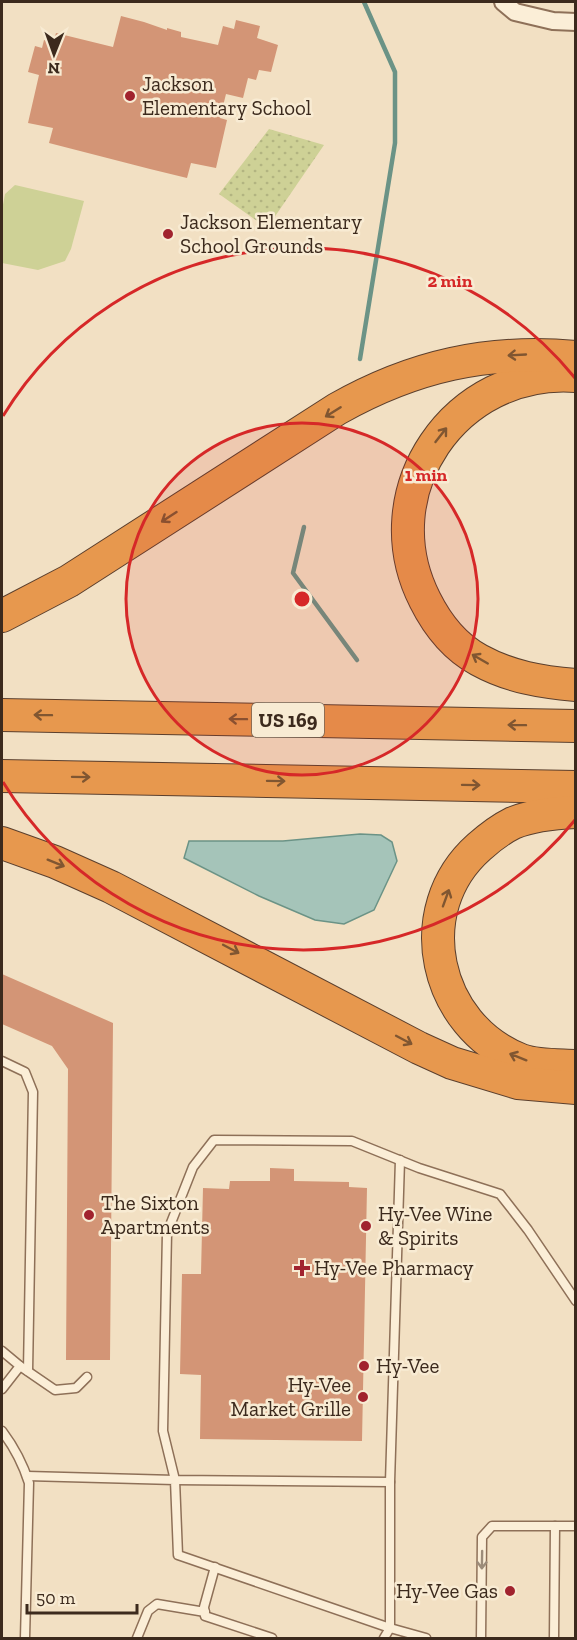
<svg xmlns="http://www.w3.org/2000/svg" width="577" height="1640" viewBox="0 0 577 1640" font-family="'Zilla Slab',serif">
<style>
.grass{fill:url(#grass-dots)}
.garden{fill:#ced196}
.water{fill:#a5c4b9;stroke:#6b9386;stroke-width:1.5}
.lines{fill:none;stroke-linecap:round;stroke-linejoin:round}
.stream{stroke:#6b9386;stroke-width:4.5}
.building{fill:#d39576}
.lane-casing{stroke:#8e7058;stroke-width:11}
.street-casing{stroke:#8e7058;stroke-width:20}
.highway-casing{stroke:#5b3f2d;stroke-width:34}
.lane{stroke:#fbeed7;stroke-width:8}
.street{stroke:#fbeed7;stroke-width:16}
.highway{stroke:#e7984e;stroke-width:32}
.oneway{stroke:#805631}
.oneway2{stroke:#9c8c7a}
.ring{fill:none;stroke:#d62828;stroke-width:3}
.poi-dot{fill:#a1232e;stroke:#f8ebd3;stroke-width:2}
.labels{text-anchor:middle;stroke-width:5;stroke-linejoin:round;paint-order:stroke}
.shield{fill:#f8ebd3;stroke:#746454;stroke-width:1.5}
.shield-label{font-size:20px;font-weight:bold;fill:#3c2a1d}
.poi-label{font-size:21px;fill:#3c2a1d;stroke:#f8ebd3;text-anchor:start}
.centre{fill:#d62828;stroke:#f8ebd3;stroke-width:3}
.ring-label{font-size:18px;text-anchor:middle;font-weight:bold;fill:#d62828;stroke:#f8ebd3;stroke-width:5;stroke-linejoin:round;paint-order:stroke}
</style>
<defs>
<pattern id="grass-dots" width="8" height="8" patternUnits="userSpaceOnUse" patternTransform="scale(1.5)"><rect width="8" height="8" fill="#ced196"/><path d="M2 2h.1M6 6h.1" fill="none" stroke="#b2b481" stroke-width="1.8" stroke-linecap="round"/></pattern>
</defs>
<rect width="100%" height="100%" fill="#f2e0c3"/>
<path class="grass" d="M269,129L324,145L267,228L219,194Z"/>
<path class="garden" d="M15,185L84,201L71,249L65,261L38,270L2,263V210L5,194Z"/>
<path class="water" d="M360,834L381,835L392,842L397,861L374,910L344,924L315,920L259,896L184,858L189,841H283Z"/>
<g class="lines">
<g class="stream">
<path d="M360,359L395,143V72L364,2"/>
<path d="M304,527L293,573L357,660"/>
</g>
</g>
<g class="building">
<path d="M121,16L144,22L167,30V28L181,32V37L218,45L223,26L234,29L236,20L260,26L257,38L278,45L271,72L259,70L256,80L248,78L243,98L226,94L220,118L227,120L216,168L191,163L187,178L150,169L49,143L53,128L28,123L39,75L28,72L35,46L42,48L44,40L53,43L56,33L113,47Z"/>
<path d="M2,974L113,1023L110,1360H66L68,1069L52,1046L2,1024Z"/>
<path d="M270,1168L294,1169V1181L349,1182V1187L367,1188L362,1441L200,1439L201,1375L180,1374L182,1274H201L203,1188L229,1189L230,1181H270Z"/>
</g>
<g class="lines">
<g class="lane-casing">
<g id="lane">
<path d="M2,1061L25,1072L33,1092L28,1371"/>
<path d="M2,1351L20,1366L2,1389"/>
<path d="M20,1366L55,1390L76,1388L87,1377"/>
<path d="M2,1431C14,1447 23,1464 29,1483L25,1638"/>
<path d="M27,1476L175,1480L178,1555L390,1628L426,1638"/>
<path d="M390,1482L175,1480L163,1431L167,1233L193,1167L214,1140L352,1141L419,1168L500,1194L528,1230L576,1301"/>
<path d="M215,1567L204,1607L205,1616L272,1638"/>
<path d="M137,1638L148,1611L157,1604L205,1612"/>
<path d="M384,1638L390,1628V1482L400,1160"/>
<path d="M481,1638L482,1537L492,1526H576"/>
<path d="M554,1638L555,1526"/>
</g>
</g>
<g class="street-casing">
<path id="street" d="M503,2L515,12L553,21L576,22"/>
</g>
<g class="highway-casing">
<g id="highway">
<path d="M576,376C455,367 370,492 425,600C437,624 455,647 479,660C510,677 541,682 576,685"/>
<path d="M2,616L69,581L337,409C413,366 488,349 576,357"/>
<path d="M2,715L576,726"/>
<path d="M2,776L576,787"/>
<path d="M576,812C555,813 532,815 513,823C501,829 489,838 479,847C408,910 434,1026 521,1060C537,1066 559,1065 576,1066"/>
<path d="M2,843L55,862L111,887L419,1048L452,1063L518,1083L576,1088"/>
</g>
</g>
<use href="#lane" class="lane"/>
<use href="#street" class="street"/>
<use href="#highway" class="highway"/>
</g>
<defs><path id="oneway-shaft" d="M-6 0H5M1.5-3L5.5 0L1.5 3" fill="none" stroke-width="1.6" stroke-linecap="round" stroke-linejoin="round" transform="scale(1.5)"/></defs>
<g class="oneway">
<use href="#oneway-shaft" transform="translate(517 355) rotate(177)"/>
<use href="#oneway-shaft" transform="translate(333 412) rotate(148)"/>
<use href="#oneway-shaft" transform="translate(441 435) rotate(-52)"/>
<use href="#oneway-shaft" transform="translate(169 517) rotate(147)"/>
<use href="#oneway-shaft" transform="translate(480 659) rotate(-150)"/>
<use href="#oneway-shaft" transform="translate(43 715) rotate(-179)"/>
<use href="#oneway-shaft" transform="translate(238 719) rotate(-179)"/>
<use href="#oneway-shaft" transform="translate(517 725) rotate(-179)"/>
<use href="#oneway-shaft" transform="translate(81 777) rotate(1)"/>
<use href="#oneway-shaft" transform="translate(276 781) rotate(1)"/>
<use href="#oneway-shaft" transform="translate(471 785) rotate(1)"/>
<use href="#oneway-shaft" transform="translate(56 863) rotate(22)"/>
<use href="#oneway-shaft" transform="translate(446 898) rotate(-70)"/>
<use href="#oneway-shaft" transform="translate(231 949) rotate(28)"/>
<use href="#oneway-shaft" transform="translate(404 1040) rotate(28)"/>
<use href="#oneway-shaft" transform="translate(518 1057) rotate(-158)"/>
</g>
<use class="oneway2" href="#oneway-shaft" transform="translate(482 1560) rotate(91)"/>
<circle cx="302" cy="599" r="176" fill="#d62828" fill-opacity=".12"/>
<g class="ring">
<circle cx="302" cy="599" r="176"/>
<path d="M575 820A351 351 0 0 1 3 782M3 416A351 351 0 0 1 575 378"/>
</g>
<g class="poi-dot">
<circle cx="130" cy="96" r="6"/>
<circle cx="168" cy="234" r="6"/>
<circle cx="89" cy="1215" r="6"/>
<circle cx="366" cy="1226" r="6"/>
<path d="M299 1259h6v6h6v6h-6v6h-6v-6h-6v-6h6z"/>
<circle cx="364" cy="1366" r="6"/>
<circle cx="363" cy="1397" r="6"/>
<circle cx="510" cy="1591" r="6"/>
</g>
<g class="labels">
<rect class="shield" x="252" y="703" width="72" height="34" rx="4.5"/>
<g class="shield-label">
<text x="288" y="727">US 169</text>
</g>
<g class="poi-label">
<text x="142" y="91">Jackson<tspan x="142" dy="24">Elementary School</tspan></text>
<text x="180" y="229">Jackson Elementary<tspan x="180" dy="24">School Grounds</tspan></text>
<text x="101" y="1210">The Sixton<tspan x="101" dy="24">Apartments</tspan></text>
<text x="378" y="1221">Hy-Vee Wine<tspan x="378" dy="24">&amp; Spirits</tspan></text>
<text x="314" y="1275">Hy-Vee Pharmacy</text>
<text x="376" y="1373">Hy-Vee</text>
<text x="351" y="1392" text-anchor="end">Hy-Vee<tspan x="351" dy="24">Market Grille</tspan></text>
<text x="498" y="1598" text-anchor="end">Hy-Vee Gas</text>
</g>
</g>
<circle cx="302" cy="599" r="9" class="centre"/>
<g class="ring-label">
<text x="450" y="287">2 min</text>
<text x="426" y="481">1 min</text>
</g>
<rect width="577" height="1640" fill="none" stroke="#3c2a1d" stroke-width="6"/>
<g transform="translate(54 54) rotate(181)" stroke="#f8ebd3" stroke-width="4.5" paint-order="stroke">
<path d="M0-4.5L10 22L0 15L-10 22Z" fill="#3c2a1d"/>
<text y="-9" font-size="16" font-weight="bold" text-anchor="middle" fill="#3c2a1d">N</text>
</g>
<path d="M27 1604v9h110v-9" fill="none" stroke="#3c2a1d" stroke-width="3"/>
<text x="36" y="1604" font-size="18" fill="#3c2a1d" stroke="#f8ebd3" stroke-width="4.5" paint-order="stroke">50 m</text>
</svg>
